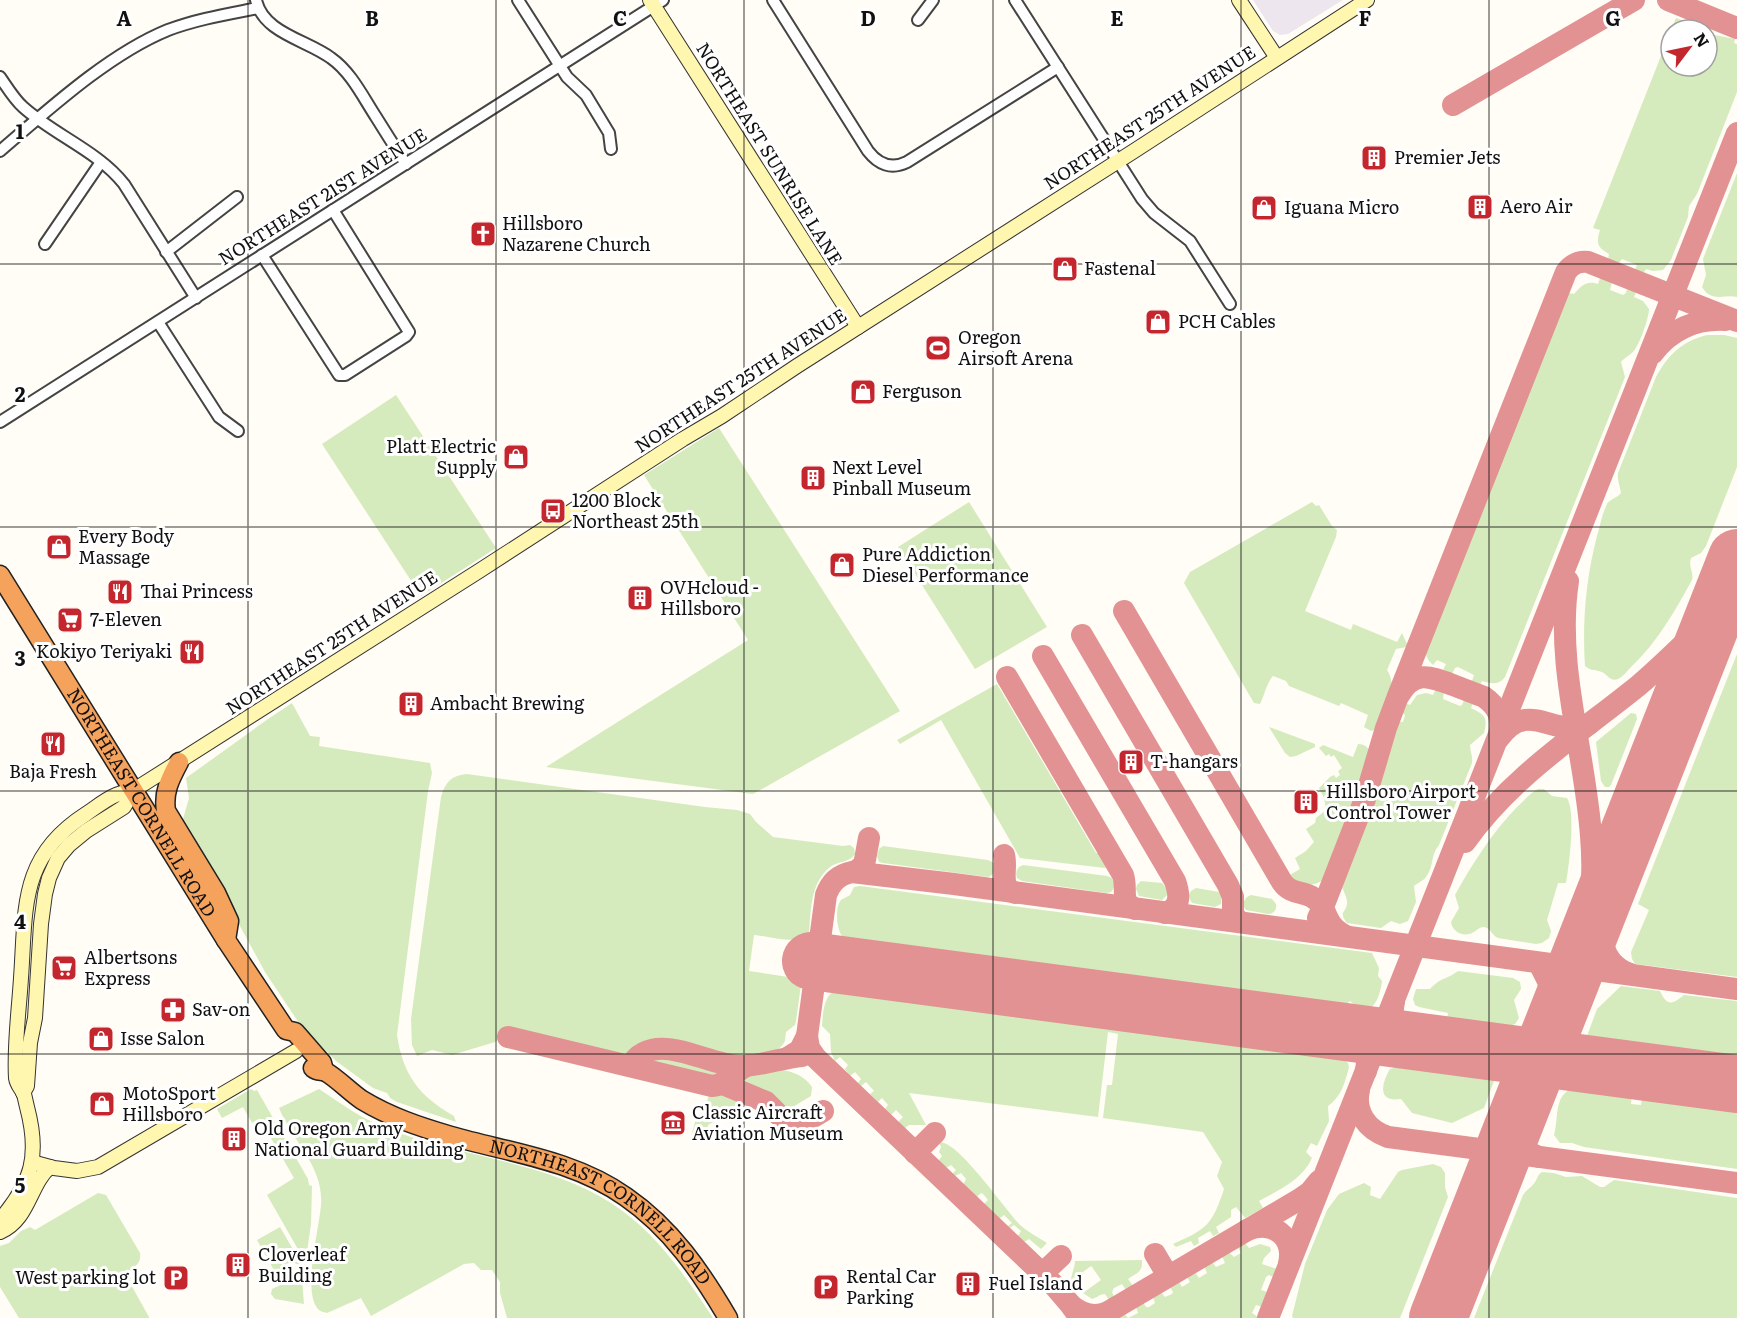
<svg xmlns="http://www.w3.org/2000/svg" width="1737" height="1318" viewBox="0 0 1737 1318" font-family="Literata,serif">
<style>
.industrial{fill:#eee6ef}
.green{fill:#d5ebbd;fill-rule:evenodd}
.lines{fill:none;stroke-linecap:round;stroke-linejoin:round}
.taxiway{stroke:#e29292;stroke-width:22}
.runway{stroke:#e29292;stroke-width:58}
.street-casing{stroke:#444;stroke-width:14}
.secondary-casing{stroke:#333;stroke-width:16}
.highway-casing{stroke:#222;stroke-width:21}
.street{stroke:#fff;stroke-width:10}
.secondary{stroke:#fff6b0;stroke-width:14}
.highway{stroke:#f5a25d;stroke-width:18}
.grid{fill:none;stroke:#111;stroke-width:1.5;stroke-opacity:0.55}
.labels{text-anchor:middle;stroke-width:6;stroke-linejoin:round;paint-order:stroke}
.street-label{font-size:18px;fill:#111;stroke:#fff}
.poi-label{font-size:18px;fill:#111;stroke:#fff;text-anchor:start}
.grid-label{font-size:20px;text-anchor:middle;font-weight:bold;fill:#111;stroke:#fff;stroke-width:6;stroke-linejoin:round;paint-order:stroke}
</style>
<rect width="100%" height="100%" fill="#fffdf5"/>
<path class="industrial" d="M1253,0H1343L1288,34L1280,35L1273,31Z"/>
<g class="green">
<path d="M1676,18L1712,32L1715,35L1735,39L1734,43L1737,44V92L1697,194L1689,206L1688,217L1671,260L1663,270L1653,271L1646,269L1643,274L1635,270L1637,265L1622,259L1618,264L1608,260L1609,254C1597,247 1596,243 1600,230L1593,228ZM1671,30H1707V66H1671Z"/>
<path d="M1737,173V297C1725,294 1711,303 1702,287L1706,275L1703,259Z"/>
<path d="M1600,278L1612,282L1610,290L1623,295L1626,293L1627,289L1636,292L1634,297L1643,301L1649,309C1649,318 1639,346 1633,352C1629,356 1625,357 1621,362L1625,377L1505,677C1499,685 1492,684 1482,681L1480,685L1472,681L1474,675L1458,667L1455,668L1452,674L1443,670L1446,664L1437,660L1433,665C1427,660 1426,655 1424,647L1567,295L1569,293L1574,294C1581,286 1586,280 1598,284Z"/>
<path d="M1707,335H1724L1737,338V467L1706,546L1701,553L1691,558C1688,567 1694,572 1692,580C1675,611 1658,641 1632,666C1628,670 1624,676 1618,679C1610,682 1608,675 1602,672C1595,669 1592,672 1585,666C1582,622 1586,578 1597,536C1600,526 1602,514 1607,504C1610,499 1617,498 1621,493C1620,486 1617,480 1618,473L1656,377C1668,355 1682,341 1707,335Z"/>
<path d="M396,395L496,548L421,596L322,444Z"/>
<path d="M719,428L900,711L753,794L546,767L748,640L644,475Z"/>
<path d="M969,502L1047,627L975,669L898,547Z"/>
<path d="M1312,502L1316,506L1319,505L1332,526L1337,530L1336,537L1305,611L1351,630L1353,624L1397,642L1402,633L1407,644L1406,647L1396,649L1387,670C1399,687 1384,711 1377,729L1371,731L1364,727L1368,715L1341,703L1339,706L1289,686L1286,681L1273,676C1266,684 1265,694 1260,704L1254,703L1184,583L1190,572Z"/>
<path d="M1737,654V977L1635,964L1632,959L1631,952L1649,910L1638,904Z"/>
<path d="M997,684L1096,853H1103L1109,862L1108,866L1105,868L1020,858L941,720L900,744L897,740Z"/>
<path d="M1436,689L1444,692L1443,699L1460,706L1462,705L1464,700L1473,703L1471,708C1485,715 1488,717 1484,733L1470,745C1470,751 1473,756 1472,763L1439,845C1430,856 1434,867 1426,877C1423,881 1417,883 1414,886L1416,902L1408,921L1400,924L1391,921L1381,928L1347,923C1338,911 1346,913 1347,904C1348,898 1342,889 1341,883L1377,790L1396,723L1397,721L1403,722L1405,715L1400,711L1404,702L1410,705L1417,695L1426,693L1433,695Z"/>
<path d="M292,703L310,736L320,737L319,746L430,763L432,773L428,791L397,1035C403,1075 419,1096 454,1116L456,1122L397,1102L390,1098L387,1093L373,1088L336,1061L299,1023L265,972L223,895L181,826L189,798L186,778L268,719Z"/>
<path d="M1631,713L1636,714L1637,719L1611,785L1609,787H1605L1601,781L1596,742Z"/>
<path d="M1269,727L1315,744V747L1296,756L1290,757L1285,753Z"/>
<path d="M1358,744C1365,744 1369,748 1371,754L1357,801L1328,875C1320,887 1295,890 1288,876L1300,869L1295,858L1306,851L1314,842L1306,829L1315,823L1316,818L1326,810L1324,798L1319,788L1330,777L1334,775L1336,778L1340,775L1338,771L1342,768L1334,755L1331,757L1329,754L1326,756L1319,748L1323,745L1353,757Z"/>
<path d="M467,774L705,807L737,810L750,814L756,822L773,837L843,846L850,845L854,848L855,854C849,863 838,861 830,867C810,883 811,911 809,934C800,946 768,936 754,935L749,971L795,978L801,985L796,1021L795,1025L786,1032C786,1033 785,1040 785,1041C779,1055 748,1062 734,1061C709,1058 686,1046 661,1042C644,1044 636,1053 622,1055L549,1036L521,1031L508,1032L495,1042L452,1055L432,1050L417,1056L412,1045L411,1019L441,797C445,782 452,775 467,774Z"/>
<path d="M1538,789H1544L1552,796L1567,798C1576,812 1569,866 1566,883H1558L1547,920L1551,931L1549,938L1542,943L1536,944L1498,938C1493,936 1491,930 1487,928C1480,924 1476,933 1469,934C1461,936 1452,931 1451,922L1459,908L1455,895C1472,864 1492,833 1517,807C1524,801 1530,793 1538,789Z"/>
<path d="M883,846L988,860L994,863L995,870L992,875L988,877L883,863L879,862L877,856L879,849Z"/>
<path d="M1023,865L1107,876L1112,878L1115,886L1111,892L1106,893L1022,881L1017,878C1015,872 1017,867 1023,865Z"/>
<path d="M1141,881L1162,883L1167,889V895L1162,900L1139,896L1136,889L1137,885Z"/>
<path d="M860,886L1372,953L1379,968L1378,976L1382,981C1381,991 1376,1012 1362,1010C1357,1009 1354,1004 1350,1001L1343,1007L1336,1009L1275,1003L997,966L867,946C854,930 851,945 843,937C836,931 835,906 841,900C842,899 849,896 850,895L854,887Z"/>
<path d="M1196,888L1219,892L1222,896L1221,904L1215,907L1192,903L1188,896L1191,891Z"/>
<path d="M1251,895L1272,899L1276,904C1277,909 1274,914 1268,914L1246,910C1242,906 1243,901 1247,897Z"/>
<path d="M1458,971L1513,978L1520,982L1521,989L1514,1000L1519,1018L1515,1024L1504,1028L1447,1021L1448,1013L1419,1007L1415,1005L1413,999L1416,989H1430C1441,977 1446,980 1458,971Z"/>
<path d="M864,986L1313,1048L1321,1049L1330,1058L1342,1057L1348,1063L1349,1067C1345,1083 1341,1097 1328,1106L1329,1121L1317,1146L1311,1143L1306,1152L1312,1158C1302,1180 1279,1190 1259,1201L1263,1208L1245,1218L1236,1207L1231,1210V1217L1216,1227L1219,1233L1213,1236L1210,1231L1198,1238L1199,1243L1194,1246L1191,1241L1176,1247L1173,1244C1207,1229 1212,1225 1224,1189L1217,1176L1222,1162L1203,1132L1103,1118L1107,1085H1112L1118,1034L1108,1032L1098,1117L909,1093L926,1125H909L905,1128L898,1122L903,1117L896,1110L891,1115L885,1109L888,1105L882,1098L878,1102L870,1094L874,1091L866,1082L861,1086L858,1083L861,1079L855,1072L850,1076L845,1069L848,1065L840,1057L835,1061L831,1052L830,1034L822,1026C823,1011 824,989 843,989L850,994Z"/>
<path d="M1621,986L1660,991C1667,1007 1673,1004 1684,995L1737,1001V1056L1733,1055L1730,1063L1670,1055L1671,1048L1661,1046L1660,1054L1650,1053V1048L1588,1039L1587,1036L1597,1009Z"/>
<path d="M661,1053L728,1069L721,1075L712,1077L640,1060L650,1054Z"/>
<path d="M1418,1063L1486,1071L1494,1081L1484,1108L1452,1123L1412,1113L1401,1099C1398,1099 1394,1100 1391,1099C1377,1096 1385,1077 1390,1069L1397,1067L1403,1069Z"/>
<path d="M771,1068C786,1070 803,1073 812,1087L811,1096L786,1111L769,1096L739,1084L737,1082L749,1072Z"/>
<path d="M1574,1088L1632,1095L1631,1104L1641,1105L1642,1098L1637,1096L1638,1091L1653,1093V1100L1655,1102H1662L1664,1095L1724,1102V1110L1733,1112L1735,1104H1737V1169L1584,1147L1572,1143H1560L1554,1135C1559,1119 1553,1094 1574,1088Z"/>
<path d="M251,1089L254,1091L257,1090L308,1179L309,1185L312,1186L311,1224L306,1259L303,1258L267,1195L294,1178L260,1119L252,1123L243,1107L222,1118L217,1109Z"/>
<path d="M319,1089C340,1103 362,1119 386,1128C457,1157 546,1161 611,1203C656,1232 684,1274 713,1318H507L500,1293V1282L492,1270H481L474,1263L464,1264L371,1316L361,1298L327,1313C323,1312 318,1311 316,1306C304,1287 319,1229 321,1205C324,1166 292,1141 279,1108Z"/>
<path d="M723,1092L750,1103H746L708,1125L707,1131L692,1133L697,1115L703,1114L709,1095L712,1093Z"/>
<path d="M941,1142C961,1145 1004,1208 1020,1225C1028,1232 1038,1237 1047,1243L1041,1249L1029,1239L1024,1242L1018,1236L1021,1231L1014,1225L1010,1228L1008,1226L1012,1223L1004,1215L999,1219L984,1204L988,1200L983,1194L981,1193L977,1197L963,1185L966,1179L961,1173L955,1176L952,1174L956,1170L951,1165L946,1168L938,1161L942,1156L939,1152L941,1147L939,1143Z"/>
<path d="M1433,1164L1441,1167L1445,1173V1187L1448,1197L1400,1318H1293L1292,1316L1305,1264L1327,1210L1339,1194L1364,1183L1371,1187L1370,1195L1380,1199L1398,1172L1402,1170Z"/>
<path d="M1542,1172L1554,1173L1566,1177L1582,1176L1600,1187H1604L1614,1180L1737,1198V1318H1474L1523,1195C1527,1189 1532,1187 1535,1182C1538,1178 1537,1175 1542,1172Z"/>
<path d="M98,1193L106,1195L140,1253C141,1262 138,1263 133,1269C131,1272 130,1278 130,1283L149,1317V1318H19L0,1287V1246L9,1243L21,1231L30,1227L35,1230Z"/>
<path d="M280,1227L302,1265L296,1264L294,1262L285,1264V1270L288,1274C283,1275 279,1276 275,1272L257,1240Z"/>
<path d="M1245,1243L1249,1248L1260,1244L1270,1247L1271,1251L1264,1258L1262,1264L1277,1269L1274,1277L1269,1275L1266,1277L1261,1290L1267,1292L1262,1307L1256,1305L1252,1313L1258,1317L1257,1318H1120L1119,1317L1124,1313L1128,1318L1138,1313L1136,1307L1143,1302L1146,1307H1149L1155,1303L1153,1297L1161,1292L1165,1297L1172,1294L1173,1292L1170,1287L1179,1282L1182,1287L1190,1282L1187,1277L1195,1272L1199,1278L1207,1273L1204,1266L1212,1262L1216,1267L1225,1263L1222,1256L1229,1252L1234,1257L1241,1253L1238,1247Z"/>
<path d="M1142,1260C1143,1273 1136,1273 1128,1279L1133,1286L1126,1290L1122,1284L1114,1288L1112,1292L1114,1297L1109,1300L1105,1294L1100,1295L1097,1297L1092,1299L1083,1293L1101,1280L1092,1267L1091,1266L1071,1281C1071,1274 1075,1268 1075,1261Z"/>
<path d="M302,1280L304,1304L275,1299L271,1294L272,1289C282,1284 291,1280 302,1280Z"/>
</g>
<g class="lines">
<g class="taxiway">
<path d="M1668,0L1737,28"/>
<path d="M1453,105L1634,0"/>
<path d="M1653,353C1670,330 1696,318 1726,320"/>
<path d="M1568,581C1555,666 1585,751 1591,836C1593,860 1593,885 1589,909C1586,929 1580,948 1576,967"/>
<path d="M1124,611L1282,882C1293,898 1308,887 1323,907L1318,918"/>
<path d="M1082,635L1228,885L1233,897V915L1240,922"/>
<path d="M1043,656L1175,881C1180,895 1181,908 1165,913"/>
<path d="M1007,677L1123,875C1128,890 1119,901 1135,909"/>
<path d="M1399,695C1414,670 1429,676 1453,685C1463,689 1474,693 1484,697C1497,706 1502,716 1500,731"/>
<path d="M1499,738C1528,697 1555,740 1589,724"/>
<path d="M1465,842C1510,778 1577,735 1638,686C1665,663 1690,638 1715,613"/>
<path d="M1004,855C1008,869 998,887 1015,893"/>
<path d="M855,872L864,865L869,838"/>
<path d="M1608,885C1603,916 1590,960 1630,974"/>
<path d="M1346,936C1332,929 1328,921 1323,907L1365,799L1386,728L1398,696L1566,272C1572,264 1578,261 1588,262L1737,321"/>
<path d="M1539,963L1561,1007"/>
<path d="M1566,994C1575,981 1581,972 1599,971"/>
<path d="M1394,1002C1388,1027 1403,1034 1423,1042"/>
<path d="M1335,1031C1356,1038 1371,1046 1366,1071"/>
<path d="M807,1036L809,1048L816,1058L1052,1283L1070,1304L1080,1318"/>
<path d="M508,1037L712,1086C728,1085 734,1070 749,1065"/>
<path d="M787,1058L800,1050L807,1036L826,895C831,882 838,875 852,872L954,884L1737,989"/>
<path d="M630,1066C655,1026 708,1068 743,1066C763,1065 782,1058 802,1056"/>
<path d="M723,1084L766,1102L793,1129L823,1111"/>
<path d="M1359,1090C1354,1112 1367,1130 1388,1137L1737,1183"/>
<path d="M1517,1117C1517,1136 1520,1150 1539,1157"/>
<path d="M915,1153L935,1133"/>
<path d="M1247,1230C1273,1220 1295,1236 1289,1264"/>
<path d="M1155,1254L1168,1276"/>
<path d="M1042,1274L1061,1256"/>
<path d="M1072,1306C1083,1315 1095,1318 1108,1312L1300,1199L1310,1192L1319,1181"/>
<path d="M1268,1318L1737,133"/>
</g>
<g class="runway">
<path d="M811,961L1737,1084"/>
<path d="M1438,1318L1737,558"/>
</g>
<g class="street-casing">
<g id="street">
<path d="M256,0C263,33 307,40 331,58C351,72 363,97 376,117C386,133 396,149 406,164"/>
<path d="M518,0L567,77L586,95L609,133L611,149"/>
<path d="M773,0L868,151C878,164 891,170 907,162L1058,67"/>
<path d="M1015,0L1142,199L1154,213L1190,241L1230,304"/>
<path d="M918,20L933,0"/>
<path d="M0,77C7,87 14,99 23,107C54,135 98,151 124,184L196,298"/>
<path d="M0,151C49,109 109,54 168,30C197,19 228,14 258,8"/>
<path d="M45,244L101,162"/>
<path d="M166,252L237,197"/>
<path d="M262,255L339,375H345L406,336L409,332L333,210"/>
<path d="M158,322L219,417L238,431"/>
<path d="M0,422L663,0"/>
</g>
</g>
<g class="secondary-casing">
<g id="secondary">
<path d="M650,0L858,327"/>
<path d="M1239,0L1277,58"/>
<path d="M23,1093L27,1086L30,1043L35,1018L41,924L45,894L49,878L58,858L69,845L86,831L124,807L134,790"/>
<path d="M32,1162L54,1168L77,1171L98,1167L296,1051"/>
<path d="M0,1220C32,1182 40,1156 27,1107C26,1103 25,1098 24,1094C21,1088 17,1085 16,1078C14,1045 19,1011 21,978C26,908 19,857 86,814C95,808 106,799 116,795C122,792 128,792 134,790L479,571L683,439L722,416L797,366L1134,151L1367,0"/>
<path d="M0,1232C29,1220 30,1183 50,1167"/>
</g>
</g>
<g class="highway-casing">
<g id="highway">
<path id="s1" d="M0,575L226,940L286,1030L295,1032L322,1063L324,1071"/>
<path d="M179,762C170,779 163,792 166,811L216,893L229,921L226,940"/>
<path id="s2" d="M313,1068C318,1072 321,1070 326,1072C338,1079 350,1092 362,1100C390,1117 420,1127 451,1136C511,1153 574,1160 626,1197C671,1228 701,1272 728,1318"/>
</g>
</g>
<use href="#street" class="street"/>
<use href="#secondary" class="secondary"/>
<use href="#highway" class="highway"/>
</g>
<path class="grid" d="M248,0V1318M496,0V1318M744,0V1318M993,0V1318M1241,0V1318M1489,0V1318M0,264H1737M0,527H1737M0,791H1737M0,1054H1737"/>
<defs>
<g id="building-square" transform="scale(1.35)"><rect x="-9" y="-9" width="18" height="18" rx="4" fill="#c4262e" stroke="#fff"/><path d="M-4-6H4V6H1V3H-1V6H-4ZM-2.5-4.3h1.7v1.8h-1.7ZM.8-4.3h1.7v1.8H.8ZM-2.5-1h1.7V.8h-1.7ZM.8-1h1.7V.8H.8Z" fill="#fff"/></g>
<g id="shop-square" transform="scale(1.35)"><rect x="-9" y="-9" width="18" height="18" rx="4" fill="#c4262e" stroke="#fff"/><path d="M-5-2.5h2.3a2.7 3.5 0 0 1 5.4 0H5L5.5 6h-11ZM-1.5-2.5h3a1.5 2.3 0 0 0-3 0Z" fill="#fff"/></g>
<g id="church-square" transform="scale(1.35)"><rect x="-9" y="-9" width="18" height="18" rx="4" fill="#c4262e" stroke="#fff"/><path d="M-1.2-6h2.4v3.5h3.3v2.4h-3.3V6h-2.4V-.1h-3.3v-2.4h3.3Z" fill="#fff"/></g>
<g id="stadium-square" transform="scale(1.35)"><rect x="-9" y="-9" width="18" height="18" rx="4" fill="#c4262e" stroke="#fff"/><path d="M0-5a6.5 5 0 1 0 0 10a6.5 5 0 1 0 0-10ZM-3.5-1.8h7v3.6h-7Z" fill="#fff"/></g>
<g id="bus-square" transform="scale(1.35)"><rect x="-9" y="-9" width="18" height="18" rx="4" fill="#c4262e" stroke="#fff"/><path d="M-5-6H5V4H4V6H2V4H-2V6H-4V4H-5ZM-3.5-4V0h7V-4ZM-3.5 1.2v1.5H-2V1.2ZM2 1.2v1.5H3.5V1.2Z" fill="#fff"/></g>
<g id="restaurant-square" transform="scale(1.35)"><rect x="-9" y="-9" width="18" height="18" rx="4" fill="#c4262e" stroke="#fff"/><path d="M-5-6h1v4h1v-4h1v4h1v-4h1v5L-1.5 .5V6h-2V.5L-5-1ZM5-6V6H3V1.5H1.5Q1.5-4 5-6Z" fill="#fff"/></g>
<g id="supermarket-square" transform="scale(1.35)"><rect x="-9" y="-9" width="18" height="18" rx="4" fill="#c4262e" stroke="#fff"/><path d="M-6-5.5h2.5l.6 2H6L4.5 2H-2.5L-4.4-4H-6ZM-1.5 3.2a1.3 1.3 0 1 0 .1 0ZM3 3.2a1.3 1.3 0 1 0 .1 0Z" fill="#fff"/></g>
<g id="pharmacy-square" transform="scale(1.35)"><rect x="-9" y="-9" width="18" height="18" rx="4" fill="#c4262e" stroke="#fff"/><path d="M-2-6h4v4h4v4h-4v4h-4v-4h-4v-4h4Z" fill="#fff"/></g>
<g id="museum-square" transform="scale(1.35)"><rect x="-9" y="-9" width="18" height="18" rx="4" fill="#c4262e" stroke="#fff"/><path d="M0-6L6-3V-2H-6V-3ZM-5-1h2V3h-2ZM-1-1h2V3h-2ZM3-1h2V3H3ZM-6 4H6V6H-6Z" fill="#fff"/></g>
<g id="parking-square" transform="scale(1.35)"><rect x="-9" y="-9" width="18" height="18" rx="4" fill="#c4262e" stroke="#fff"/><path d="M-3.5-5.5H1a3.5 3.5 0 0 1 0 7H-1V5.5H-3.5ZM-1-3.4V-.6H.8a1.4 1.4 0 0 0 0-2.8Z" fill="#fff"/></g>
</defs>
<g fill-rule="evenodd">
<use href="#building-square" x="1374" y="158"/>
<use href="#building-square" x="1480" y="207"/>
<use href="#shop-square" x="1264" y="208"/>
<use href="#church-square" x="483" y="234"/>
<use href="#shop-square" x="1065" y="269"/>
<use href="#shop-square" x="1158" y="322"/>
<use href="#stadium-square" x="938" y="348"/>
<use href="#shop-square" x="863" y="392"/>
<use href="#shop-square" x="516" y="457"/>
<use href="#building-square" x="813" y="478"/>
<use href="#bus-square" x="553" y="511"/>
<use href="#shop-square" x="59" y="547"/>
<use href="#shop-square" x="842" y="565"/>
<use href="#restaurant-square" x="120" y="592"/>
<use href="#building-square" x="640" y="598"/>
<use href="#supermarket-square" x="70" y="620"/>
<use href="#restaurant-square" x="192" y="652"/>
<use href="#building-square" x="411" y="704"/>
<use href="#restaurant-square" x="53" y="744"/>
<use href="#building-square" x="1131" y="762"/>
<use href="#building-square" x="1306" y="802"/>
<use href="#supermarket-square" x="64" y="968"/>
<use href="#pharmacy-square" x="173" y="1010"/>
<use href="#shop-square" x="101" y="1039"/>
<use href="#shop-square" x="102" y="1104"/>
<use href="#museum-square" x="673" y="1123"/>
<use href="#building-square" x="234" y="1139"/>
<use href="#building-square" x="238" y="1265"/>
<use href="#parking-square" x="176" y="1278"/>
<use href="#building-square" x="968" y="1284"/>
<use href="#parking-square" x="826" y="1287"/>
</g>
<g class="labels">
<g class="street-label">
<text transform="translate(1150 118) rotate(-33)" y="6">NORTHEAST 25TH AVENUE</text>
<text transform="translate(769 154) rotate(58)" y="6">NORTHEAST SUNRISE LANE</text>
<text transform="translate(323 197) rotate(-32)" y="6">NORTHEAST 21ST AVENUE</text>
<text transform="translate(741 381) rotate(-33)" y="6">NORTHEAST 25TH AVENUE</text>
<text transform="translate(332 643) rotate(-33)" y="6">NORTHEAST 25TH AVENUE</text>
<text dy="6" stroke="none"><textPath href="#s1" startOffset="268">NORTHEAST CORNELL ROAD</textPath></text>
<text dy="6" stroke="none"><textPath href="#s2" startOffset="328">NORTHEAST CORNELL ROAD</textPath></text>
</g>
<g class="poi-label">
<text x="1394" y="164">Premier Jets</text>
<text x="1500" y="213">Aero Air</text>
<text x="1284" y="214">Iguana Micro</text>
<text x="502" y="230">Hillsboro<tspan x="502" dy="21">Nazarene Church</tspan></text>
<text x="1084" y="275">Fastenal</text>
<text x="1178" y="328">PCH Cables</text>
<text x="958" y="344">Oregon<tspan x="958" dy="21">Airsoft Arena</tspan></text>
<text x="882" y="398">Ferguson</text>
<text x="496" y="453" text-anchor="end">Platt Electric<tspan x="496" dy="21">Supply</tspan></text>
<text x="832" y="474">Next Level<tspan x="832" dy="21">Pinball Museum</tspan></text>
<text x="572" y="507">1200 Block<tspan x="572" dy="21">Northeast 25th</tspan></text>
<text x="78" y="543">Every Body<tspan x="78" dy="21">Massage</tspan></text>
<text x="862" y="561">Pure Addiction<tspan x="862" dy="21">Diesel Performance</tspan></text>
<text x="660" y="594">OVHcloud -<tspan x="660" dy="21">Hillsboro</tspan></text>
<text x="140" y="598">Thai Princess</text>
<text x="90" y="626">7-Eleven</text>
<text x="172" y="658" text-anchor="end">Kokiyo Teriyaki</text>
<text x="430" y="710">Ambacht Brewing</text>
<text x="1150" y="768">T-hangars</text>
<text x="53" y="778" text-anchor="middle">Baja Fresh</text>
<text x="1326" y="798">Hillsboro Airport<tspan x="1326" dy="21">Control Tower</tspan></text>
<text x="84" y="964">Albertsons<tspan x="84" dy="21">Express</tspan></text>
<text x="192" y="1016">Sav-on</text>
<text x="120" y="1045">Isse Salon</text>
<text x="122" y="1100">MotoSport<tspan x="122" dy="21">Hillsboro</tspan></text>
<text x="692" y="1119">Classic Aircraft<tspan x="692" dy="21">Aviation Museum</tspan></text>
<text x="254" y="1135">Old Oregon Army<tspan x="254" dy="21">National Guard Building</tspan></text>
<text x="258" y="1261">Cloverleaf<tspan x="258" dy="21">Building</tspan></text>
<text x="846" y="1283">Rental Car<tspan x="846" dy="21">Parking</tspan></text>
<text x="156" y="1284" text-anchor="end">West parking lot</text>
<text x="988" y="1290">Fuel Island</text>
</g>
</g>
<g class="grid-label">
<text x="124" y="26">A</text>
<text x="372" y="26">B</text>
<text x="620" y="26">C</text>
<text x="868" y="26">D</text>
<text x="1117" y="26">E</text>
<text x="1365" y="26">F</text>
<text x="1613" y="26">G</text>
<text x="20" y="139">1</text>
<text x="20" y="402">2</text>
<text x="20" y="666">3</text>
<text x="20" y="929">4</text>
<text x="20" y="1193">5</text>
</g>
<g transform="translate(1689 48) rotate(58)"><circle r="28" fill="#ffffff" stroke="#a0a0a0" stroke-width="1.5"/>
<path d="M0-4.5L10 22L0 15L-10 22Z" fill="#c4262e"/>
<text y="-9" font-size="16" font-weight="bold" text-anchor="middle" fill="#111111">N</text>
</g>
</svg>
